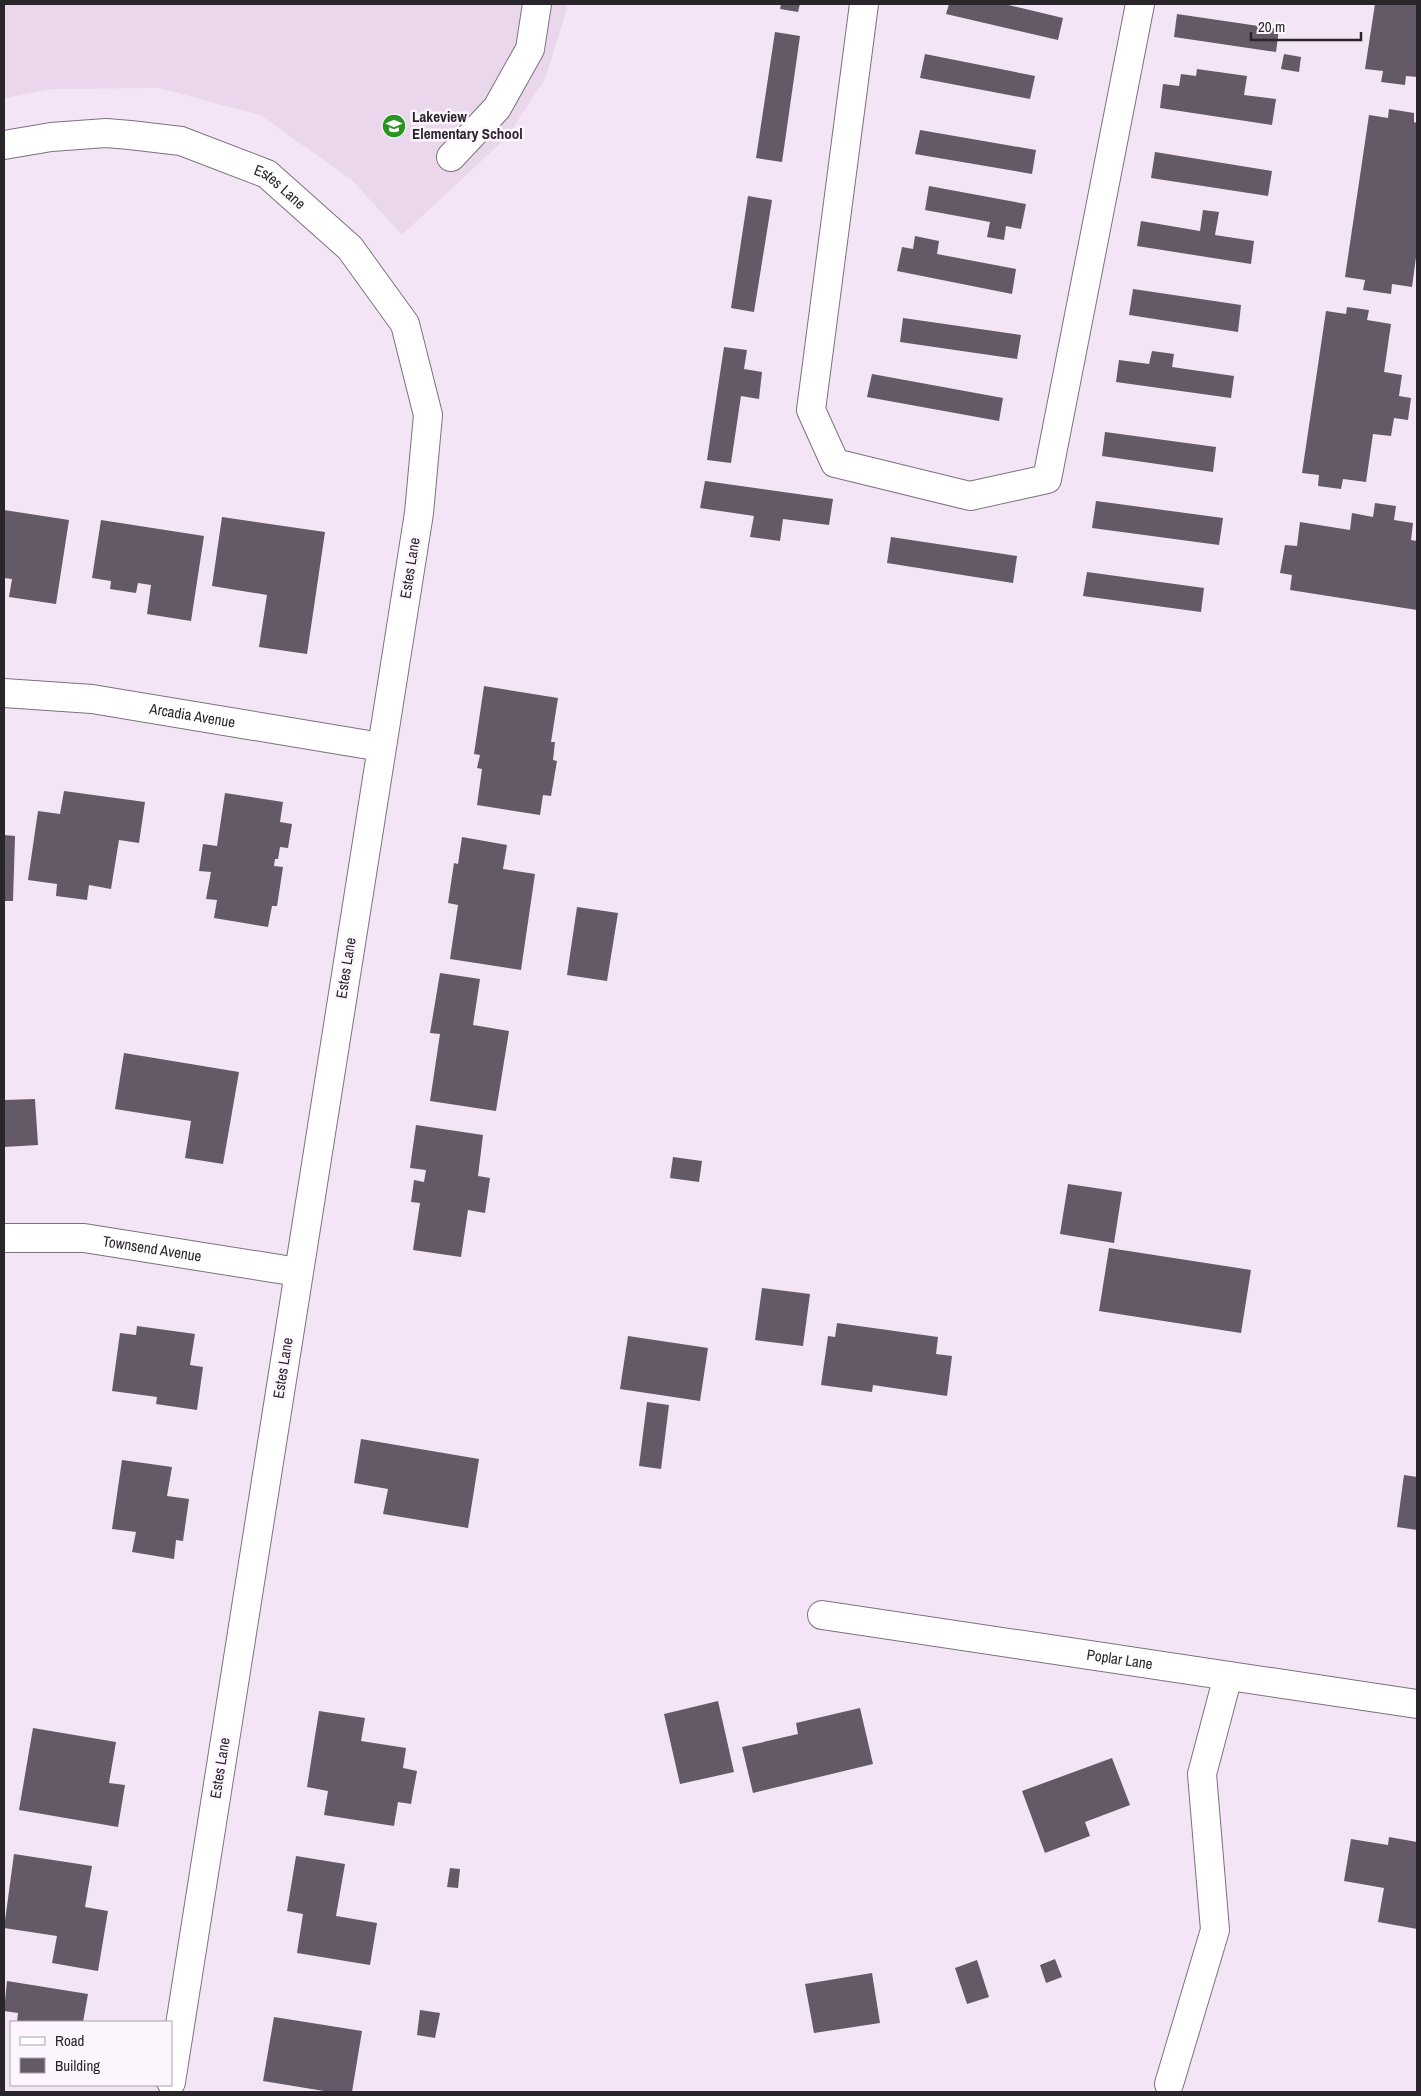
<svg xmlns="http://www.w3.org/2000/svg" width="1421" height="2096" viewBox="0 0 1421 2096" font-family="'Archivo Narrow',sans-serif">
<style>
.built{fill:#ead7ec}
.building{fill:#645966}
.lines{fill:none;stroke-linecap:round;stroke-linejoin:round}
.minor-casing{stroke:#7d717e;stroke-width:30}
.minor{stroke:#fff;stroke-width:28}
.labels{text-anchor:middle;stroke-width:5;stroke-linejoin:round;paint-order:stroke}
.poi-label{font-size:15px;font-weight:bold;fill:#2a252b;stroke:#fdf5fe;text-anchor:start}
.street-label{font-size:15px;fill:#2a252b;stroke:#fdf5fe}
</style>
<rect width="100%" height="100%" fill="#f3e5f5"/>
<path class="built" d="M4,4H567V9L545,79L507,137L402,235L352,180L260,115L159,88L52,89L4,98Z"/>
<g class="building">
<path d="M781,4H800L798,12L780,9Z"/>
<path d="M949,4H1004L1063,18L1058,40L946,14Z"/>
<path d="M1375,4H1417V77L1406,76L1405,85L1381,82L1383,71L1365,69Z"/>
<path d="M1177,14L1279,29L1276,52L1174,37Z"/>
<path d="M775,32L800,36L782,162L756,158Z"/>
<path d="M925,54L1035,76L1030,99L920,78Z"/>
<path d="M1284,54L1301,57L1299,72L1281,69Z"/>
<path d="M1197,69L1247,76L1244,95L1276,99L1272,125L1160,108L1163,84L1179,86L1181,74L1196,76Z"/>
<path d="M1389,109L1414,113V122L1417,123V250L1412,287L1392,284L1391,294L1363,290L1365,280L1345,277L1369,115L1388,118Z"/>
<path d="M920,130L1036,150L1032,174L915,154Z"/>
<path d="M1155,152L1272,171L1268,196L1151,178Z"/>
<path d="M929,186L1026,204L1021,229L1006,226L1004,240L987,237L990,222L925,210Z"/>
<path d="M748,196L772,200L754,312L731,308Z"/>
<path d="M1203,210L1219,212L1215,235L1254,241L1251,264L1137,246L1141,221L1200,231Z"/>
<path d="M915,236L939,241L937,254L1016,269L1012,294L897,271L902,247L913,249Z"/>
<path d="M1133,289L1241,305L1238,332L1129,315Z"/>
<path d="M1347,307L1369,310L1367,320L1391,324L1384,372L1402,375L1399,396L1411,398L1408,420L1394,418L1391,436L1373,434L1366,482L1343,479L1341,489L1318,486L1319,475L1302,473L1326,311L1346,314Z"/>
<path d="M903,318L1021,335L1017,359L900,342Z"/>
<path d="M724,347L747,350L744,369L762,372L759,399L741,396L731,463L707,460Z"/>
<path d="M1152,351L1174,354L1172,367L1234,376L1231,398L1116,382L1119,360L1149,364Z"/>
<path d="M872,374L1003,398L999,421L867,397Z"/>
<path d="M1105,432L1216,447L1213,472L1102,456Z"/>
<path d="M705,481L833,499L829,525L783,519L780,541L750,537L754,516L700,508Z"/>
<path d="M1096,501L1223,518L1219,545L1092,528Z"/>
<path d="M1375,503L1396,506L1394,520L1413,523L1411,540L1417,541V610L1290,590L1292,575L1280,573L1285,545L1297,546L1300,522L1350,530L1352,513L1373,517Z"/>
<path d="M4,510L69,520L56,604L9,597L12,579L4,578Z"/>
<path d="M222,517L325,532L307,654L259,647L267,595L212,586Z"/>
<path d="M101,520L204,536L191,621L147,614L151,585L138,583L136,593L110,589L111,581L92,578Z"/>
<path d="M891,537L1017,556L1013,583L887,563Z"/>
<path d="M1087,572L1204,588L1201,612L1083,596Z"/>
<path d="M484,686L558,698L551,742H555L553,760L557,761L551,796L543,795L540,815L477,805L482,769L477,768L480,755L474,754Z"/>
<path d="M64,791L145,802L139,843L119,840L111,889L89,885L87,900L56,896L57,884L28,880L38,811L60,814Z"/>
<path d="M225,793L283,802L280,822L292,824L288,848L280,847L278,859H275L274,866L283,867L277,906H272L268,927L214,918L217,900L206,899L211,872L199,871L203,844L217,846Z"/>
<path d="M4,835L15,836L13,901H4Z"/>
<path d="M462,837L507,845L503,869L535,874L521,970L450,959L458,905L448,903L454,863L458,864Z"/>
<path d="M577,907L618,913L607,981L567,975Z"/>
<path d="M440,973L480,979L473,1025L509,1031L496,1111L430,1101L440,1034L430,1033Z"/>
<path d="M124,1053L239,1072L223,1164L185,1158L191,1121L115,1109Z"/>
<path d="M35,1099L38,1145L4,1147V1100Z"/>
<path d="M416,1125L483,1135L478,1176L490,1178L485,1213L468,1210L461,1257L413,1250L420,1203L411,1202L414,1180L424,1182L426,1170L410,1168Z"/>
<path d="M673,1157L702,1161L699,1182L670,1178Z"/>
<path d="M1068,1184L1122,1192L1114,1243L1060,1234Z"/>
<path d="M1109,1248L1251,1270L1241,1333L1099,1311Z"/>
<path d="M762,1288L810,1294L803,1346L755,1340Z"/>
<path d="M837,1323L938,1337L936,1354L952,1356L947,1396L873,1385L872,1392L821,1385L828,1336L835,1337Z"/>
<path d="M137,1326L195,1334L190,1365L203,1367L197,1410L156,1404L157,1397L112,1391L120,1333L136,1335Z"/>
<path d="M628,1336L708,1348L700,1401L620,1389Z"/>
<path d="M647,1402L669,1405L661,1469L639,1466Z"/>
<path d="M361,1439L479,1459L468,1528L383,1514L388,1489L354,1483Z"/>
<path d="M122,1460L172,1467L167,1496L189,1499L183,1541L176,1540L174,1559L132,1552L136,1532L112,1529Z"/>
<path d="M1404,1475L1417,1477V1530L1397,1527Z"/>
<path d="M718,1701L734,1772L680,1784L664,1714Z"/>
<path d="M860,1708L873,1764L753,1793L742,1747L798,1734L796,1723Z"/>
<path d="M319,1711L365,1718L361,1741L406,1748L403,1768L417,1771L411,1804L398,1802L394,1826L324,1815L328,1791L307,1787Z"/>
<path d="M33,1728L116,1742L109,1783L125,1785L118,1827L19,1810Z"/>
<path d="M1112,1758L1130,1805L1085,1822L1090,1836L1045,1853L1022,1791Z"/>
<path d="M1389,1837L1417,1842V1929L1378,1922L1384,1888L1344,1881L1351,1839L1388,1845Z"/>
<path d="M14,1854L92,1866L85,1907L108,1911L98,1971L52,1963L57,1936L4,1928Z"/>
<path d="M296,1856L345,1864L336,1916L377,1923L370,1965L297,1953L303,1914L287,1911Z"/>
<path d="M450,1868L460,1869L458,1888L447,1887Z"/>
<path d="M1055,1959L1062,1977L1046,1983L1040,1965Z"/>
<path d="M977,1960L989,1997L967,2004L955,1968Z"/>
<path d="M872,1973L880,2023L814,2033L805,1984Z"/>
<path d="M7,1981L88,1994L83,2022H17L18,2013L4,2011Z"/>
<path d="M420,2010L440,2013L435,2038L417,2035Z"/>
<path d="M274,2017L362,2031L352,2092H330L263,2081Z"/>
</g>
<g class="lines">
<g class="minor-casing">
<g id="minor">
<path d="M864,4L811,410L835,463L970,496L1047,479L1140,4"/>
<path id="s1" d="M4,145L51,137L106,133L130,135L181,141L267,174L350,248L405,324L428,415L419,513L171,2082"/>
<path d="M451,157L497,108L530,49L537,4"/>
<path id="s2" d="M4,693L92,699L381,747"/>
<path id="s3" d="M4,1238H84L298,1272"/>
<path id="s4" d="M822,1615L1417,1704"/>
<path d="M1169,2084L1215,1930L1202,1774L1228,1676"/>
</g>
</g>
<use href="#minor" class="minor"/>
</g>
<defs>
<g id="school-disc" transform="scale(1.25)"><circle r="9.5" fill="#289520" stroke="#fdf5fe"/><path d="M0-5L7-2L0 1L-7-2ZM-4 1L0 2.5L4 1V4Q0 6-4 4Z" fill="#fff"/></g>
</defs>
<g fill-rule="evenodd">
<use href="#school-disc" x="394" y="126"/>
</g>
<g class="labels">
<g class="poi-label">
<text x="412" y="122">Lakeview<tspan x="412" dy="17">Elementary School</tspan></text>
</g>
<g class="street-label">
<text dy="5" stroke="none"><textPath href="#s1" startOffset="288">Estes Lane</textPath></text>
<text transform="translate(410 568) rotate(-81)" y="5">Estes Lane</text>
<text dy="5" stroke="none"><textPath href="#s2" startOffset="190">Arcadia Avenue</textPath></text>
<text transform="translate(346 968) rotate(-81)" y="5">Estes Lane</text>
<text dy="5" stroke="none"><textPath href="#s3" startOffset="149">Townsend Avenue</textPath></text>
<text transform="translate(283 1368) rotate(-81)" y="5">Estes Lane</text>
<text dy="5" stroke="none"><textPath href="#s4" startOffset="301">Poplar Lane</textPath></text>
<text transform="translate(220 1768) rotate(-81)" y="5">Estes Lane</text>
</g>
</g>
<rect width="1421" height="2096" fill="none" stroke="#2a252b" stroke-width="10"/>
<rect x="10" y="2021" width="162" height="65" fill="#fdf5fe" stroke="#a9a2aa"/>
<rect x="20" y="2037" width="25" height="8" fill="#ffffff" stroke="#a9a2aa"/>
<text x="55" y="2046" font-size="15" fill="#2a252b">Road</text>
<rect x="20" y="2058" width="25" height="15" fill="#645966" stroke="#a9a2aa"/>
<text x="55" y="2071" font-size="15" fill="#2a252b">Building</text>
<path d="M1251 32v8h110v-8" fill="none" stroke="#2a252b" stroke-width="2.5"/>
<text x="1258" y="32" font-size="15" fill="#2a252b" stroke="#fdf5fe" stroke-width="4" paint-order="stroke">20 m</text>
</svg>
